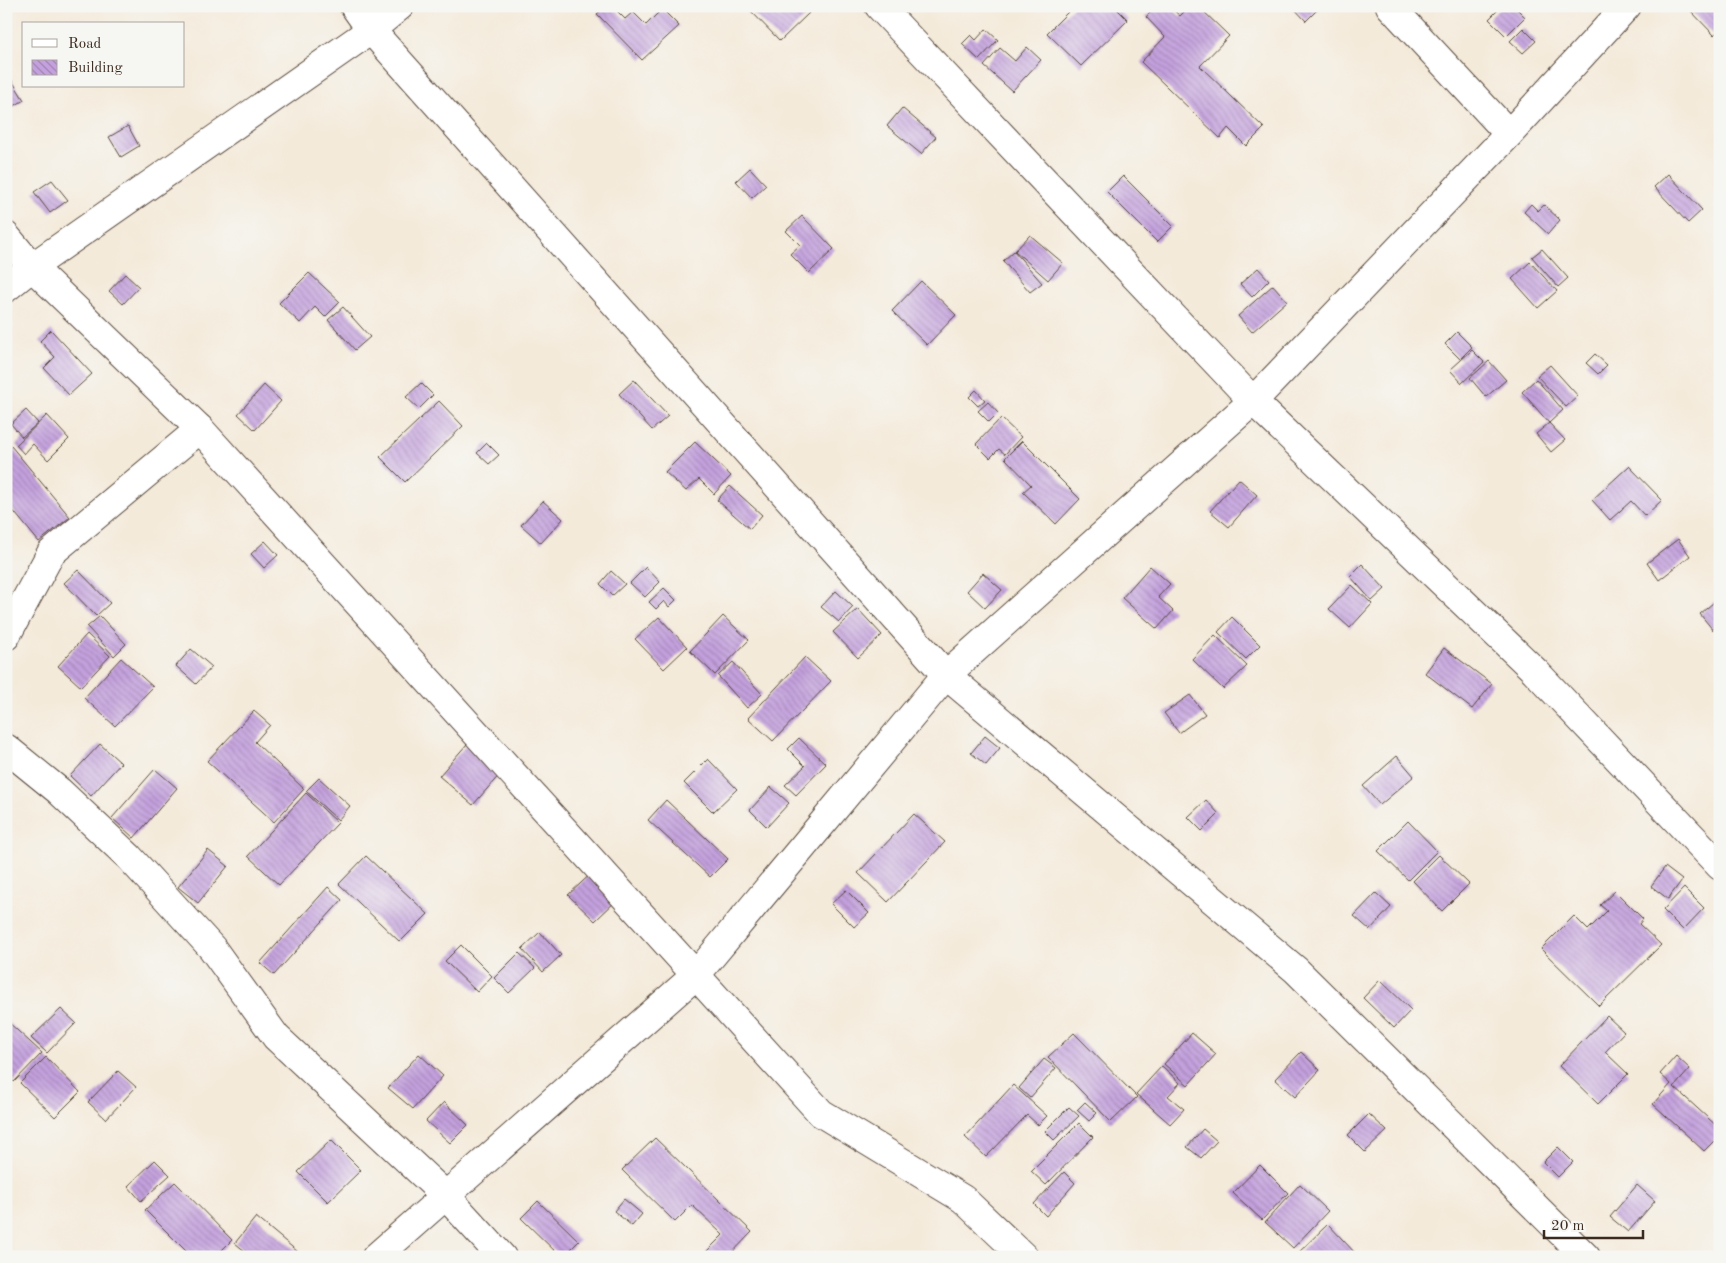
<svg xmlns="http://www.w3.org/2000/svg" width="1726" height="1263" viewBox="0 0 1726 1263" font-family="'Old Standard TT',serif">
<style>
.building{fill:url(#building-back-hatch)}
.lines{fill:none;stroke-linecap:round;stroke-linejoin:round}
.minor-casing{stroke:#57473a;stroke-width:30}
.minor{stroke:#fff;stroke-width:28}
</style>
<defs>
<pattern id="building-back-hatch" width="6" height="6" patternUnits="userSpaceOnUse" patternTransform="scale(1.25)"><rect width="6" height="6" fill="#c4a1de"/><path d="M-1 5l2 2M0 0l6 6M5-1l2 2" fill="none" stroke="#a083b3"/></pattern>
</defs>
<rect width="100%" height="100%" fill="#f6f6f2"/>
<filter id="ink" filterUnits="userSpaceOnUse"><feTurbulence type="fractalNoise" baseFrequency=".02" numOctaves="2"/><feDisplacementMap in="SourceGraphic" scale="10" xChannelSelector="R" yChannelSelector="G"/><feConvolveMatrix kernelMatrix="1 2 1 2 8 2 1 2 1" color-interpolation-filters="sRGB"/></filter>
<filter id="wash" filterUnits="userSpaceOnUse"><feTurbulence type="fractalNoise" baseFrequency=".0096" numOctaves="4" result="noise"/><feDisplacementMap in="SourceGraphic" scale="20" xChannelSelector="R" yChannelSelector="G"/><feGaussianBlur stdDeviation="1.12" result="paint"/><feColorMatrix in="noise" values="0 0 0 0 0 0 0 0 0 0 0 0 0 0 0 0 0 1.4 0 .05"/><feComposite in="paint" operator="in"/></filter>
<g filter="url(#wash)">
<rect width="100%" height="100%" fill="#f4eada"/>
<g id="blocks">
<g class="building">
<path d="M606,6H612L625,19L633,12L646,25L662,9L679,26L642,60L597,14Z"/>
<path d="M748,6H802L809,13L780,41L747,7Z"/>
<path d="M1074,6H1114L1128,20L1081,66L1047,33Z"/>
<path d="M1156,6H1169L1180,16L1190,6H1198L1229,36L1200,66L1264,128L1246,146L1228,128L1220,138L1141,62L1165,37L1146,17Z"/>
<path d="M1292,6H1321L1306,21Z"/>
<path d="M1502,6H1514L1525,17L1506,36L1489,19Z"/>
<path d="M1692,6H1720V29L1714,35L1689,9Z"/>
<path d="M1523,28L1536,41L1523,53L1510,41Z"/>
<path d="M986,29L998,40L979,60L962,44L971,35L976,40Z"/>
<path d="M1027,47L1041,60L1012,91L984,66L1000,48L1015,61Z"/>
<path d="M6,71L24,100L6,111Z"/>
<path d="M902,108L936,137L921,154L887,126Z"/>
<path d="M128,126L139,146L121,157L109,137Z"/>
<path d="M750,168L766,185L752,198L736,181Z"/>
<path d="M1668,174L1702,210L1688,223L1654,187Z"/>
<path d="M1123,176L1173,226L1157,242L1107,192Z"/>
<path d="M52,180L68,200L50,213L34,192Z"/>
<path d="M1531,204L1538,211L1544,205L1560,220L1548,234L1524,212Z"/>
<path d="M802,216L834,249L809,273L790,254L800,245L786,231Z"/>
<path d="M1030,235L1063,263L1048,280L1015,251Z"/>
<path d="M1542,249L1568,278L1558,287L1532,257Z"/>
<path d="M1014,251L1042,283L1030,292L1003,261Z"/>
<path d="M1530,262L1557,291L1538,308L1512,279Z"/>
<path d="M1258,268L1269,280L1252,297L1240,284Z"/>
<path d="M309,273L340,302L325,317L315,307L300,323L279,303Z"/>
<path d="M125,274L139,287L123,304L109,291Z"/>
<path d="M921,281L956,315L927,345L892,311Z"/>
<path d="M1273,285L1287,301L1252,332L1238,316Z"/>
<path d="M343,307L370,337L355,350L328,320Z"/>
<path d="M51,330L92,374L69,395L44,368L55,357L40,341Z"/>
<path d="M1457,332L1472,347L1460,359L1445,344Z"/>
<path d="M1472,350L1484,362L1462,383L1450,370Z"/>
<path d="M1595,354L1607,365L1598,374L1586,363Z"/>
<path d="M1489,361L1506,380L1486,397L1470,378Z"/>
<path d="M1550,365L1578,396L1566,407L1537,376Z"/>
<path d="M1536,379L1563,410L1549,423L1522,392Z"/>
<path d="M634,380L668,416L652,430L619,394Z"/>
<path d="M421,383L433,395L419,409L406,397Z"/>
<path d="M264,385L281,401L255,430L238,414Z"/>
<path d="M976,390L985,400L978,406L969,397Z"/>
<path d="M439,401L463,426L405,482L380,457Z"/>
<path d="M988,402L998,413L989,422L978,411Z"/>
<path d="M26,410L38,423L22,437L11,424Z"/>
<path d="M47,415L69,439L48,460L33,444L24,454L16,445Z"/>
<path d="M1001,418L1021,437L1005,454L999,449L990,458L976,444Z"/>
<path d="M1549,423L1565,440L1551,452L1536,434Z"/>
<path d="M6,440L70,517L39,542L6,502Z"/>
<path d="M1022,441L1080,499L1056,524L1023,492L1031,485L1005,458Z"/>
<path d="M695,442L731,476L714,494L699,479L686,491L665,472Z"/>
<path d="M487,443L499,455L489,464L477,453Z"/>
<path d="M1629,466L1662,500L1645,516L1631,501L1610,520L1592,500Z"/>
<path d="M1239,479L1257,495L1229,527L1210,511Z"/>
<path d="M730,486L762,515L750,529L717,500Z"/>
<path d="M543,501L563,519L541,543L521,525Z"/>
<path d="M1678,539L1690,556L1659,580L1647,563Z"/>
<path d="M265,541L278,555L264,568L251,554Z"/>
<path d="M1362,564L1385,589L1372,601L1350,576Z"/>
<path d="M1150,566L1170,584L1158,597L1173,611L1157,629L1122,598Z"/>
<path d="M646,567L660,582L645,597L630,583Z"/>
<path d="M78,570L110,603L96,616L64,583Z"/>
<path d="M611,571L625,584L612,596L600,584Z"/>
<path d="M983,573L1002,590L985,608L967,591Z"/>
<path d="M1352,585L1372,604L1350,628L1329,609Z"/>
<path d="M664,588L676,600L669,607L664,601L656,609L649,602Z"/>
<path d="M836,591L853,607L839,622L821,607Z"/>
<path d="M1720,597V625L1713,630L1700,614Z"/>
<path d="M858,609L882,635L858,658L833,632Z"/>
<path d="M100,616L126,644L114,656L87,627Z"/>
<path d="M723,616L749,640L715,675L690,651Z"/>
<path d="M659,617L687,647L664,669L635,639Z"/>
<path d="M1232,617L1260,645L1246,659L1218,632Z"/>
<path d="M87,634L110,656L81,687L58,666Z"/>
<path d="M1215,635L1247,666L1223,689L1192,659Z"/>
<path d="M1444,648L1492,684L1472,709L1425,673Z"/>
<path d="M191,649L212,667L196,684L176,666Z"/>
<path d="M805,657L831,681L773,741L748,718Z"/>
<path d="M121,658L153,687L115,726L84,698Z"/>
<path d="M733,662L762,694L747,708L718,676Z"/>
<path d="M1190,695L1205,714L1179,733L1164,713Z"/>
<path d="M254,711L270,725L255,742L304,789L274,822L207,761Z"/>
<path d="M985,736L1000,748L986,765L971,753Z"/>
<path d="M799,738L826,764L796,795L785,785L805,766L788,749Z"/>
<path d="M100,744L121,763L91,796L70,776Z"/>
<path d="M467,744L501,773L473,805L439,776Z"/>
<path d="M1397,756L1414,776L1380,805L1363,786Z"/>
<path d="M708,759L737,789L713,812L684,783Z"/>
<path d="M155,769L177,788L134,838L112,818Z"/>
<path d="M319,778L350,806L338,820L306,791Z"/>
<path d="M771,787L789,803L767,827L750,810Z"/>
<path d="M306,793L338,823L279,885L248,856Z"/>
<path d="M666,800L728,859L710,877L648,820Z"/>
<path d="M1206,800L1219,814L1202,831L1188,817Z"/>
<path d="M914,814L945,842L888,902L858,873Z"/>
<path d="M1408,821L1437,851L1408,880L1378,851Z"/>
<path d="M208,850L228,866L198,903L178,887Z"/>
<path d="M1439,855L1469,884L1442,911L1413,881Z"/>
<path d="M366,856L428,914L400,942L339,884Z"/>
<path d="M1665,867L1682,880L1668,899L1651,886Z"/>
<path d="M594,871L620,897L595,921L568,895Z"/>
<path d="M328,887L342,900L274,975L260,963Z"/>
<path d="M1684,888L1704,908L1683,930L1663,910Z"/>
<path d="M846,890L869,913L854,927L831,904Z"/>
<path d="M1615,891L1643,919L1639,924L1661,945L1599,1006L1541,949L1574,916L1588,930L1607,911L1600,905Z"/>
<path d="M1376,893L1391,907L1370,930L1354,916Z"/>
<path d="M540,932L561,955L543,972L522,949Z"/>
<path d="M461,945L492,976L477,992L445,961Z"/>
<path d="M519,953L535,968L509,993L494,978Z"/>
<path d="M1380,980L1411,1010L1394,1028L1363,998Z"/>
<path d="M61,1009L76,1023L47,1053L31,1038Z"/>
<path d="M1607,1016L1624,1032L1605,1052L1628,1074L1598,1104L1559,1066Z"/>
<path d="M6,1020L42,1053L14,1082L6,1074Z"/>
<path d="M1074,1033L1137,1097L1111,1122L1048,1057Z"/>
<path d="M1192,1033L1216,1054L1188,1085L1164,1064Z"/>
<path d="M1301,1052L1320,1070L1295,1097L1275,1079Z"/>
<path d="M419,1054L443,1076L413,1109L388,1088Z"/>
<path d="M1676,1056L1690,1069L1674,1087L1720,1129V1135L1704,1151L1653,1104L1671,1084L1660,1074Z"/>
<path d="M46,1057L80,1092L55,1117L20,1083Z"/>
<path d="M1044,1059L1056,1068L1030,1098L1019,1088Z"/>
<path d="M1162,1066L1180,1083L1168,1096L1184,1109L1170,1124L1136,1094Z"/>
<path d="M118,1071L136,1087L106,1119L88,1102Z"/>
<path d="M1013,1085L1047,1116L1038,1125L1027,1115L986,1157L965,1137Z"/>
<path d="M444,1102L468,1125L450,1143L426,1121Z"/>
<path d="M1085,1102L1097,1113L1089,1121L1077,1110Z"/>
<path d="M1069,1107L1079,1116L1054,1140L1045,1131Z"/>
<path d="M1369,1114L1387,1131L1365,1152L1348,1135Z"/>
<path d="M1079,1123L1093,1137L1046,1185L1031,1171Z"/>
<path d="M1203,1129L1217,1141L1201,1158L1187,1147Z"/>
<path d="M655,1138L752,1232L728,1257H711L706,1252L723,1235L692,1205L675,1222L622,1170Z"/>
<path d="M331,1140L361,1170L328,1202L298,1172Z"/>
<path d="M1558,1147L1573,1162L1558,1177L1543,1162Z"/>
<path d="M155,1160L170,1175L141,1201L128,1186Z"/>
<path d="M1260,1165L1288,1193L1262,1220L1233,1193Z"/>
<path d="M1064,1172L1075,1183L1046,1216L1034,1204Z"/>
<path d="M175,1182L232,1240L215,1257H192L145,1210Z"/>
<path d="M1300,1184L1328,1211L1293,1248L1265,1222Z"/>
<path d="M1637,1185L1655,1201L1628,1232L1610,1217Z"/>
<path d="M624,1199L642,1214L632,1226L614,1211Z"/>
<path d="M538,1201L579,1241L563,1257H561L521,1218Z"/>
<path d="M256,1217L304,1257H252L235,1243Z"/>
<path d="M1328,1224L1357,1255L1355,1257H1294Z"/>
</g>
</g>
</g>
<g filter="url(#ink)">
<use href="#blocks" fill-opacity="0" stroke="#57473a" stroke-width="1"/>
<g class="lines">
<g class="minor-casing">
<g id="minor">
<path d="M354,6L371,30L946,675L1296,970L1586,1257"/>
<path d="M879,6L1253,401L1535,671L1720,866"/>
<path d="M1390,6L1509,134"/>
<path d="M6,236L32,267L200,429L821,1113L963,1199L1024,1257"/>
<path d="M6,288L32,267L371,30L400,6"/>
<path d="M6,636L51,553L200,429"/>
<path d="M6,748L59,791L129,857L212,948L276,1037L446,1196L502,1257"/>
<path d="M376,1257L696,975L946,675L1253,401L1509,134L1627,6"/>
</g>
</g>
<use href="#minor" class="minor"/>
</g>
</g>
<rect width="1726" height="1263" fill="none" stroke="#f6f6f2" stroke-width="25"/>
<rect x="22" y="22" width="162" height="65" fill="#f6f6f2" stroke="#aba49d"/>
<rect x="32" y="39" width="25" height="8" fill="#ffffff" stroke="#aba49d"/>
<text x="68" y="48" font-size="15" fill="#3b2a1e">Road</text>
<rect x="32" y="60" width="25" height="15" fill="url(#building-back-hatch)" stroke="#aba49d"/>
<text x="68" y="72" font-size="15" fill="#3b2a1e">Building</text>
<path d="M1544 1230v8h99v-8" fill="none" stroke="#3b2a1e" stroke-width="2.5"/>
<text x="1551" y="1230" font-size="15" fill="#3b2a1e" stroke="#f6f6f2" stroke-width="4" paint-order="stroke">20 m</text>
</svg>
